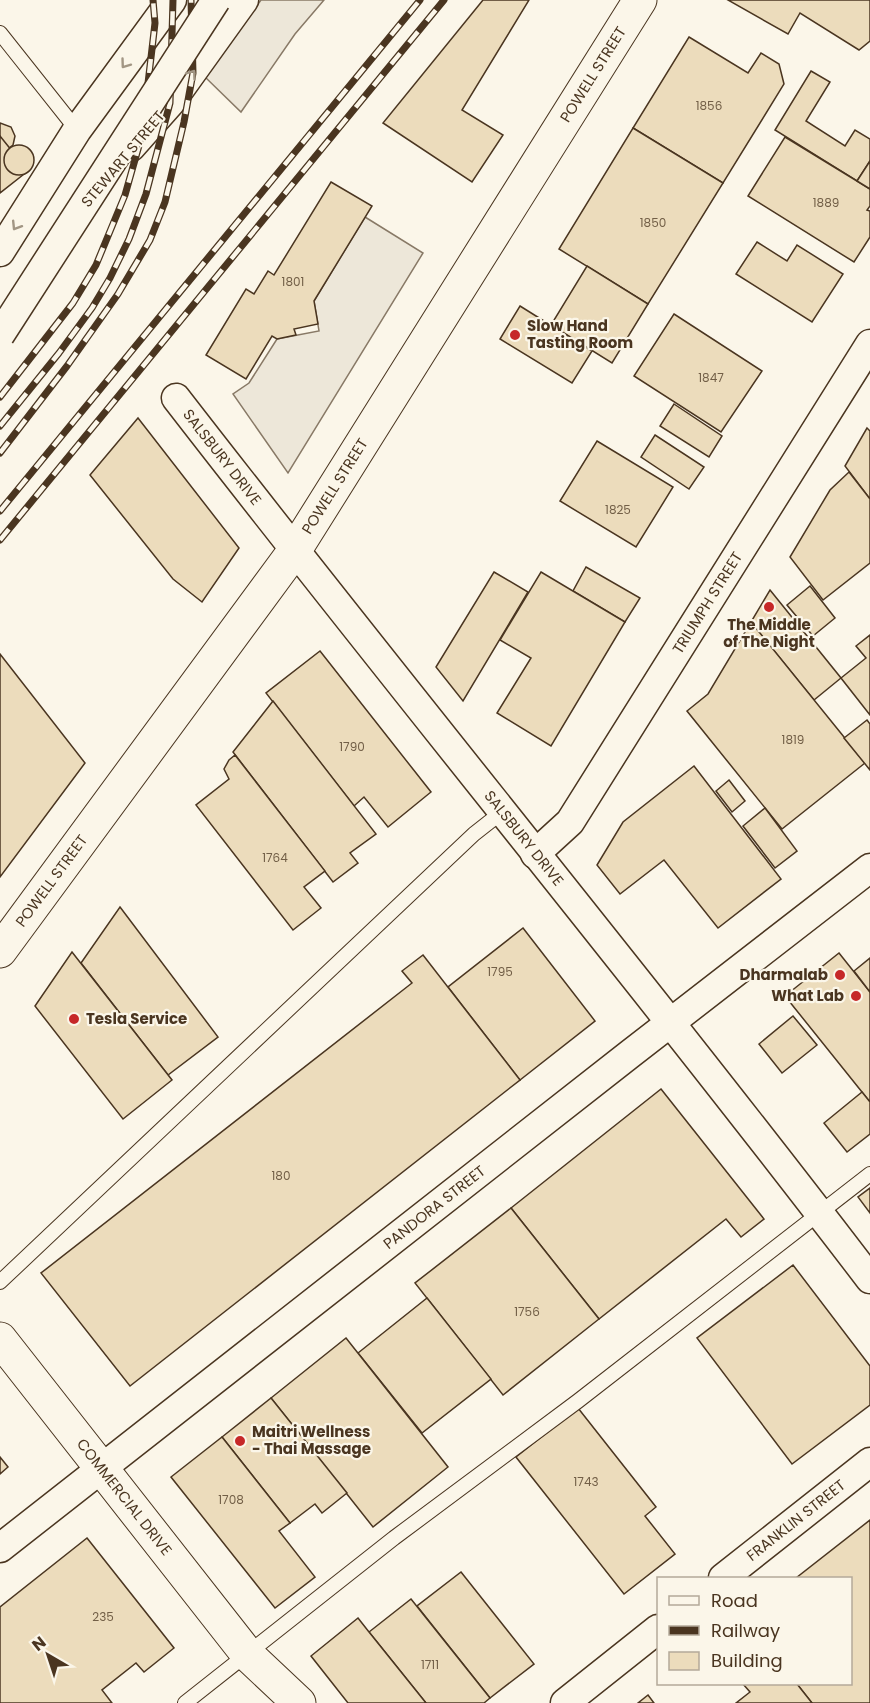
<svg xmlns="http://www.w3.org/2000/svg" width="870" height="1703" viewBox="0 0 870 1703" font-family="Poppins,sans-serif">
<style>
.parking{fill:#ede7d9;stroke:#887966;stroke-width:1.5}
.building{fill:#ecdcbc;stroke:#4a3520;stroke-width:1.5}
.lines{fill:none;stroke-linecap:round;stroke-linejoin:round}
.lane-casing{stroke:#4a3520;stroke-width:16}
.street-casing{stroke:#4a3520;stroke-width:31}
.secondary-casing{stroke:#4a3520;stroke-width:35}
.lane{stroke:#fbf6e9;stroke-width:14}
.street{stroke:#fbf6e9;stroke-width:28}
.secondary{stroke:#fbf6e9;stroke-width:33}
.rail-casing{stroke:#4a3520;stroke-width:7}
.rail{stroke:#fbf6e9;stroke-width:4.5;stroke-dasharray:14;stroke-linecap:butt}
.street-bridge-casing{stroke:#4a3520;stroke-width:31;stroke-linecap:butt}
.street-bridge{stroke:#fbf6e9;stroke-width:28}
.oneway{stroke:#a29684}
.poi-dot{fill:#c62828;stroke:#fbf6e9;stroke-width:2}
.labels{text-anchor:middle;stroke-width:4.5;stroke-linejoin:round;paint-order:stroke}
.number-label{font-size:12px;fill:#725f47}
.street-label{font-size:15px;fill:#4a3520;stroke:#fbf6e9}
.poi-label{font-size:15px;font-weight:bold;fill:#4a3520;stroke:#fbf6e9;text-anchor:start}
</style>
<rect width="100%" height="100%" fill="#fbf6e9"/>
<g class="parking">
<path d="M261,0H324L295,34L241,112L205,77Z"/>
<path d="M365,217L423,253L288,473L233,394L249,383L277,339L319,331L314,301Z"/>
</g>
<g class="building">
<path d="M483,0H529L462,110L503,135L472,182L383,123Z"/>
<path d="M728,0H870V41L859,50L800,13L788,34Z"/>
<path d="M689,37L748,73L761,53L779,64L784,84L723,183L633,128Z"/>
<path d="M811,71L830,82L806,121L845,146L855,130L870,139V161L857,181L775,130Z"/>
<path d="M0,123L11,127L15,136L13,145L5,151L0,152Z"/>
<path d="M633,128L723,183L648,304L559,249Z"/>
<path d="M0,136L28,171L0,193Z"/>
<path d="M785,137L870,189V206L867,210L870,211V237L854,262L748,196Z"/>
<circle cx="19" cy="160" r="15"/>
<path d="M870,161V189L857,181Z"/>
<path d="M331,182L372,206L314,301L318,324L294,329L296,335L277,339L272,336L246,379L206,355L246,289L254,294L268,271L274,275Z"/>
<path d="M757,242L787,261L797,245L843,274L812,322L736,274Z"/>
<path d="M587,266L648,304L612,363L551,325Z"/>
<path d="M520,306L592,351L572,383L500,339Z"/>
<path d="M674,314L762,371L721,432L634,376Z"/>
<path d="M674,404L722,436L709,457L660,426Z"/>
<path d="M138,418L239,548L202,602L173,579L90,475Z"/>
<path d="M867,428L870,431V499L845,466Z"/>
<path d="M655,435L704,467L689,489L641,457Z"/>
<path d="M597,441L673,487L636,547L560,501Z"/>
<path d="M849,472L870,499V563L823,600L790,557L830,490Z"/>
<path d="M586,567L640,598L625,622L573,591Z"/>
<path d="M494,572L528,592L463,701L436,667Z"/>
<path d="M541,572L625,622L551,746L497,713L531,658L500,640Z"/>
<path d="M810,586L835,618L813,636L787,605Z"/>
<path d="M770,590L841,678L814,700L751,622Z"/>
<path d="M751,622L865,763L782,829L687,711L708,694Z"/>
<path d="M870,635V715L841,678L866,658L856,646Z"/>
<path d="M320,651L431,792L388,827L364,797L354,806L266,693Z"/>
<path d="M0,654L85,763L0,877Z"/>
<path d="M273,701L376,834L350,853L358,863L333,882L233,752Z"/>
<path d="M867,720L870,724V770L844,738Z"/>
<path d="M235,755L325,871L304,887L321,908L293,930L196,805L229,779L224,769L229,760Z"/>
<path d="M694,766L781,879L718,928L664,860L620,894L597,865L623,822Z"/>
<path d="M729,780L745,801L732,812L716,791Z"/>
<path d="M765,808L797,851L775,868L743,826Z"/>
<path d="M120,907L218,1037L168,1075L81,963Z"/>
<path d="M523,928L595,1021L520,1080L448,987Z"/>
<path d="M72,952L172,1080L123,1119L35,1006Z"/>
<path d="M839,953L870,992V1102L785,996Z"/>
<path d="M423,955L520,1080L130,1386L41,1273L412,983L402,971Z"/>
<path d="M870,958V992L854,971Z"/>
<path d="M793,1016L817,1045L782,1073L759,1044Z"/>
<path d="M661,1089L764,1219L741,1237L726,1219L599,1319L511,1208Z"/>
<path d="M862,1092L870,1102V1134L847,1152L824,1123Z"/>
<path d="M870,1188V1213L858,1197Z"/>
<path d="M511,1208L599,1319L503,1395L415,1283Z"/>
<path d="M793,1265L870,1366V1405L792,1464L697,1338Z"/>
<path d="M427,1298L491,1379L422,1433L358,1353Z"/>
<path d="M346,1338L448,1467L373,1527L271,1398Z"/>
<path d="M271,1398L347,1493L322,1513L315,1504L290,1523L222,1437Z"/>
<path d="M578,1408L656,1507L645,1516L675,1554L624,1594L516,1457Z"/>
<path d="M222,1437L290,1523L279,1531L315,1577L275,1608L171,1477Z"/>
<path d="M0,1457L8,1467L0,1474Z"/>
<path d="M870,1520V1703H812L797,1684H850V1578H796Z"/>
<path d="M87,1538L174,1648L144,1672L136,1663L102,1690L112,1703H0V1607Z"/>
<path d="M461,1572L534,1664L490,1698L417,1606Z"/>
<path d="M411,1599L490,1698L484,1703H426L369,1632Z"/>
<path d="M358,1618L369,1632L426,1703H348L311,1656Z"/>
<path d="M743,1684H797L812,1703H736L750,1692Z"/>
<path d="M648,1695L654,1703H638Z"/>
</g>
<g class="lines">
<g class="lane-casing">
<g id="lane">
<path d="M0,33L77,130"/>
<path d="M0,1282L474,834L502,812"/>
<path d="M185,1703L394,1538L578,1401L870,1174"/>
</g>
</g>
<g class="street-casing">
<g id="street">
<path d="M131,147L170,103L244,0"/>
<path d="M0,252L77,130L172,0"/>
<path id="s1" d="M176,398C405,694 643,982 870,1279"/>
<path id="s2" d="M535,854L570,822L870,344"/>
<path id="s3" d="M0,1548L630,1054L870,868"/>
<path id="s4" d="M723,1578L870,1462"/>
<path d="M565,1703L658,1629"/>
</g>
</g>
<g class="secondary-casing">
<g id="secondary">
<path id="s5" d="M0,951L295,550L640,0"/>
<path id="s6" d="M0,1339L248,1655L299,1703"/>
</g>
</g>
<use href="#lane" class="lane"/>
<use href="#street" class="street"/>
<use href="#secondary" class="secondary"/>
<g class="rail-casing">
<g id="rail">
<path d="M0,397L73,303L96,265L125,195L142,135L155,23L153,0"/>
<path d="M0,426L59,353L92,308L110,278L129,239L146,194L170,103L173,0"/>
<path d="M0,453L67,366L118,294L150,240L165,202L184,122L193,73L191,0"/>
<path d="M0,511L420,0"/>
<path d="M0,540L444,0"/>
</g>
</g>
<use href="#rail" class="rail"/>
<g class="street-bridge-casing">
<path id="street-bridge" d="M0,335L216,0"/>
</g>
<use href="#street-bridge" class="street-bridge"/>
</g>
<defs><path id="oneway-chevron" d="M-2-3.5L2.5 0L-2 3.5" fill="none" stroke-width="1.6" stroke-linecap="round" stroke-linejoin="round" transform="scale(1.5)"/></defs>
<g class="oneway">
<use href="#oneway-chevron" transform="translate(125 64) rotate(126)"/>
<use href="#oneway-chevron" transform="translate(192 74) rotate(-54)"/>
<use href="#oneway-chevron" transform="translate(16 226) rotate(122)"/>
</g>
<g class="poi-dot">
<circle cx="515" cy="335" r="6"/>
<circle cx="769" cy="607" r="6"/>
<circle cx="840" cy="975" r="6"/>
<circle cx="856" cy="996" r="6"/>
<circle cx="74" cy="1019" r="6"/>
<circle cx="240" cy="1441" r="6"/>
</g>
<g class="labels">
<g class="number-label">
<text x="709" y="110">1856</text>
<text x="826" y="207">1889</text>
<text x="653" y="227">1850</text>
<text x="293" y="286">1801</text>
<text x="711" y="382">1847</text>
<text x="618" y="514">1825</text>
<text x="793" y="744">1819</text>
<text x="352" y="751">1790</text>
<text x="275" y="862">1764</text>
<text x="500" y="976">1795</text>
<text x="281" y="1180">180</text>
<text x="527" y="1316">1756</text>
<text x="586" y="1486">1743</text>
<text x="231" y="1504">1708</text>
<text x="103" y="1621">235</text>
<text x="430" y="1669">1711</text>
</g>
<g class="street-label">
<text dy="5" stroke="none"><textPath href="#s5" startOffset="1059">POWELL STREET</textPath></text>
<text transform="translate(123 159) rotate(-50)" y="5">STEWART STREET</text>
<text dy="5" stroke="none"><textPath href="#s1" startOffset="75">SALSBURY DRIVE</textPath></text>
<text dy="5" stroke="none"><textPath href="#s5" startOffset="573">POWELL STREET</textPath></text>
<text dy="5" stroke="none"><textPath href="#s2" startOffset="306">TRIUMPH STREET</textPath></text>
<text dy="5" stroke="none"><textPath href="#s1" startOffset="561">SALSBURY DRIVE</textPath></text>
<text dy="5" stroke="none"><textPath href="#s5" startOffset="87">POWELL STREET</textPath></text>
<text dy="5" stroke="none"><textPath href="#s3" startOffset="552">PANDORA STREET</textPath></text>
<text dy="5" stroke="none"><textPath href="#s6" startOffset="201">COMMERCIAL DRIVE</textPath></text>
<text dy="5" stroke="none"><textPath href="#s4" startOffset="93">FRANKLIN STREET</textPath></text>
</g>
<g class="poi-label">
<text x="527" y="331">Slow Hand<tspan x="527" dy="17">Tasting Room</tspan></text>
<text x="769" y="630" text-anchor="middle">The Middle<tspan x="769" dy="17">of The Night</tspan></text>
<text x="828" y="980" text-anchor="end">Dharmalab</text>
<text x="844" y="1001" text-anchor="end">What Lab</text>
<text x="86" y="1024">Tesla Service</text>
<text x="252" y="1437">Maitri Wellness<tspan x="252" dy="17">- Thai Massage</tspan></text>
</g>
</g>
<rect x="657" y="1577" width="195" height="108" fill="#fbf6e9" stroke="#b4a999" stroke-width="1.5"/>
<rect x="669" y="1596" width="30" height="9" fill="#fbf6e9" stroke="#b4a999" stroke-width="1.5"/>
<text x="711" y="1607" font-size="18" fill="#4a3520">Road</text>
<rect x="669" y="1626" width="30" height="9" fill="#4a3520" stroke="#b4a999" stroke-width="1.5"/>
<text x="711" y="1637" font-size="18" fill="#4a3520">Railway</text>
<rect x="669" y="1652" width="30" height="18" fill="#ecdcbc" stroke="#b4a999" stroke-width="1.5"/>
<text x="711" y="1667" font-size="18" fill="#4a3520">Building</text>
<g transform="translate(48 1655) rotate(321)" stroke="#fbf6e9" stroke-width="4.5" paint-order="stroke">
<path d="M0-4.5L10 22L0 15L-10 22Z" fill="#4a3520"/>
<text y="-9" font-size="16" font-weight="bold" text-anchor="middle" fill="#4a3520">N</text>
</g>
</svg>
